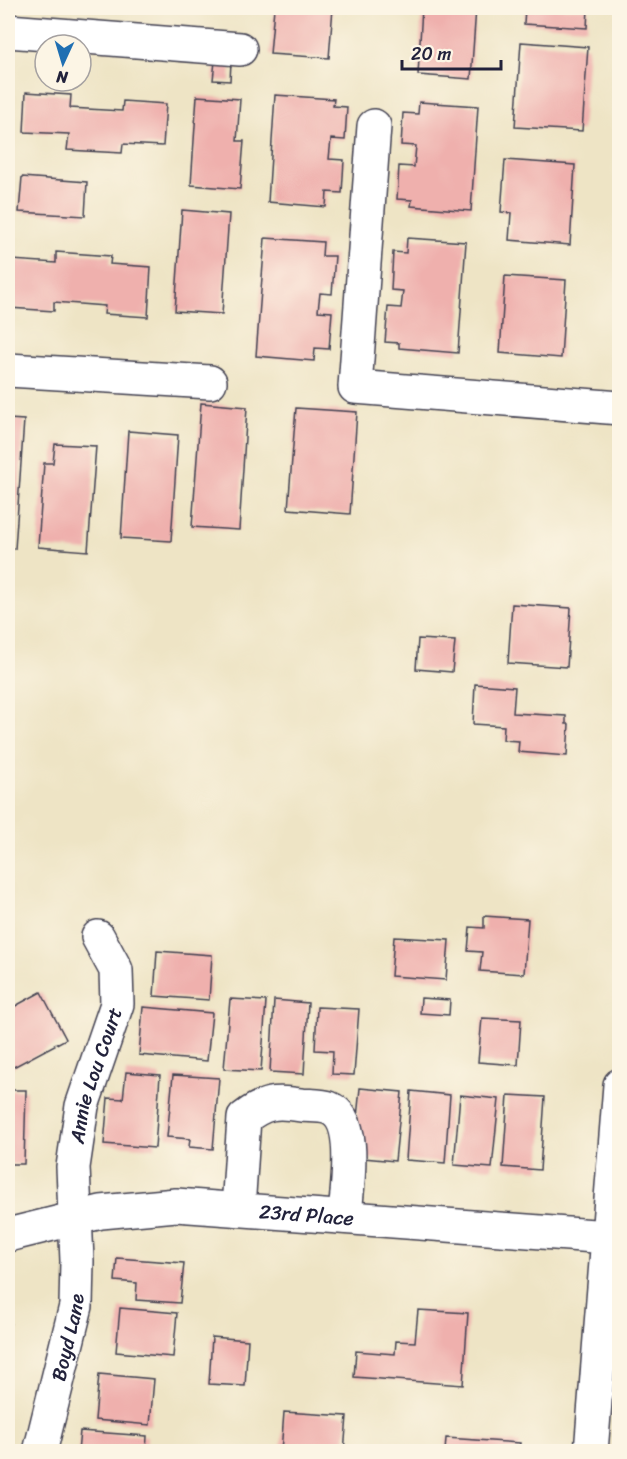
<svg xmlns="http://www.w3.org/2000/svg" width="627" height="1459" viewBox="0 0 627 1459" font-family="Sriracha,sans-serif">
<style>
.building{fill:#efb0ad}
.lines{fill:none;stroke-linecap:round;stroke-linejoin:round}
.minor-casing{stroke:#413f50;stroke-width:36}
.minor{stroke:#fff;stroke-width:33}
.labels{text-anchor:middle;stroke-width:5;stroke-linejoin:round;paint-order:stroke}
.street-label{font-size:20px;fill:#22223b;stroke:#fcf5e5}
</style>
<rect width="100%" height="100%" fill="#fcf5e5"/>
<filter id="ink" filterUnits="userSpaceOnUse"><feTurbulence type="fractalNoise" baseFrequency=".0167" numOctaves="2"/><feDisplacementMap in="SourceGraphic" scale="12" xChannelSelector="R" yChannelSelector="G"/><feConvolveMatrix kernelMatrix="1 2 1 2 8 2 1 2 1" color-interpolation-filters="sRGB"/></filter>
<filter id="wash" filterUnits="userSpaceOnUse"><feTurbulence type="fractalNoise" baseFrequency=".008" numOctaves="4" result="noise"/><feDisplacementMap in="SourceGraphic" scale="24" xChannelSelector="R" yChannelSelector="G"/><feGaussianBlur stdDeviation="1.35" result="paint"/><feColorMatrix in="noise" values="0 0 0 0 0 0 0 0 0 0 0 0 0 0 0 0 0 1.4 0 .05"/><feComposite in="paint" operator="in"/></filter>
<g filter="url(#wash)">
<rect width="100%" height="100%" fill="#eee4c5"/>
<g id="blocks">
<g class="building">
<path d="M274,8H333L329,58L270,54Z"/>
<path d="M422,8H476L471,79L418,75Z"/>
<path d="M525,8H588L587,28L524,24Z"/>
<path d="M521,42L588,47L582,131L515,127Z"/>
<path d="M215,61L231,62L230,81L213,80Z"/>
<path d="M26,92L71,95L70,108L122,111L123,101L166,104L163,146L123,144L122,153L67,150L69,134L24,132Z"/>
<path d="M275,95L334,99L333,106L347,107L345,140L331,139L329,159L344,160L342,193L327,192L326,207L268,202Z"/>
<path d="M197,96L240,99L237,141H244L240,189L191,185Z"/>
<path d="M419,102L478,106L471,211L411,206L412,200L397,199L399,166L414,167L416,146L401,145L403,113L418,114Z"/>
<path d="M505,160L575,165L570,245L509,240L511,213L501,212Z"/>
<path d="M22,177L87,182L85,216L19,212Z"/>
<path d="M182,210L229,214L222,314L175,311Z"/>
<path d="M265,238L323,242L322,256H335L332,294L320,293L318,311L332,312L329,349L315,348L314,361L256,356Z"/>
<path d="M407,238L466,242L458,353L399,348V343L385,342L388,307L401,308L403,291L391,290L393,252L406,253Z"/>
<path d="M56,252L111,256L110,264L151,267L148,317L104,314L105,306L54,302V311L9,308L12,260L56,263Z"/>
<path d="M505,276L566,280L561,358L500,353Z"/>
<path d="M201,403L247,407L239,530L192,527Z"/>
<path d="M296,408L357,412L350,514L288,509Z"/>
<path d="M8,419L24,420L15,549L8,548Z"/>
<path d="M128,431L178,435L171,541L121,538Z"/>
<path d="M55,444L96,446L88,551L38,547L44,463H53Z"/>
<path d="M512,604L571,608L567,667L508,663Z"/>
<path d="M418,639L455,641L452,672L416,669Z"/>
<path d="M475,684L515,687L513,713L566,716V724H569L567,756L518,752L519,741L503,740L504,726L473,724Z"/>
<path d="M484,916L528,919L524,974L480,971L482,952L468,951L470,927L484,928Z"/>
<path d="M394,937L449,940L446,980L391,976Z"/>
<path d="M157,951L212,955L209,1000L154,996Z"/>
<path d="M41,992L66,1039L8,1070V1010Z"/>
<path d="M421,998L450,1000L449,1015L420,1013Z"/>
<path d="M230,999L266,1001L261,1071L224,1069Z"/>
<path d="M274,1000L308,1003L304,1074L270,1072Z"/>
<path d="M143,1007L212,1013L207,1061L139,1055Z"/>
<path d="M317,1007L359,1009L354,1075L332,1074L333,1051L315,1050Z"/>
<path d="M482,1018L521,1020L518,1065L478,1062Z"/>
<path d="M126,1072L160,1075L155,1148L104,1144L108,1098L123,1099Z"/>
<path d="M173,1075L219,1078L213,1149L189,1147L190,1139L167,1137Z"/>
<path d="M360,1088L402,1092L395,1161L353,1157Z"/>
<path d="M8,1090H26L24,1164H8Z"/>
<path d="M411,1091L450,1095L445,1163L406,1160Z"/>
<path d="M460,1095L499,1099L492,1168L454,1165Z"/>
<path d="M508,1095L545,1097L540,1170L503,1167Z"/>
<path d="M117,1258L184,1263L180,1303L136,1300L137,1283L115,1281Z"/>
<path d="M8,1297H13L10,1328L8,1327Z"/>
<path d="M120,1308L177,1313L173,1357L116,1352Z"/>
<path d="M418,1310L468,1313L463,1385L354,1377L356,1351L395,1354L396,1341L415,1342Z"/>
<path d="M212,1337L248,1340L245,1386L209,1384Z"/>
<path d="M99,1374L154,1379L150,1425L95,1420Z"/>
<path d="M284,1412L347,1416L344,1452H281Z"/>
<path d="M80,1431L147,1436L146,1452H78Z"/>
<path d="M446,1438L520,1443L519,1452H445Z"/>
</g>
</g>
</g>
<g filter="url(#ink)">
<use href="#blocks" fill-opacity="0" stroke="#413f50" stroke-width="1.5"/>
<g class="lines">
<g class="minor-casing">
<g id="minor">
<path d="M8,31L240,49"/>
<path d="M374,126L355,387L620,408"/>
<path d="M8,370L210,382"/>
<path d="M238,1209L244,1118C265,1102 275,1101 301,1105C309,1106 321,1105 329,1108C360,1120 346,1191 345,1217"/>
<path id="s1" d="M8,1235L101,1212L176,1205L608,1237"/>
<path id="s2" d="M40,1452L76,1306L77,1261L73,1167L82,1106L117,1004L116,970L98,937"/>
<path d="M591,1452L620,1085"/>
</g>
</g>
<use href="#minor" class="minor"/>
</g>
</g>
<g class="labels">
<g class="street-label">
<text dy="7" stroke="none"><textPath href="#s2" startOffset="384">Annie Lou Court</textPath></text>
<text dy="7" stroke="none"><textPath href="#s1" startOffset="302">23rd Place</textPath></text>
<text dy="7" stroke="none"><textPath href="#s2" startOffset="118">Boyd Lane</textPath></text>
</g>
</g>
<rect width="627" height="1459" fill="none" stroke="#fcf5e5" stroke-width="30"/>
<g transform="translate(63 63) rotate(184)"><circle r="28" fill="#fcf5e5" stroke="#a5a1a1" stroke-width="1.5"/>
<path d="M0-4.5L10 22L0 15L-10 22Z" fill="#1f6fb2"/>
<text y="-9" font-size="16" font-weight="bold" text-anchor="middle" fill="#22223b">N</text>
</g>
<path d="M402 60v9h99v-9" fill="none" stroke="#22223b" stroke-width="3"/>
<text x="411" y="60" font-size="18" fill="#22223b" stroke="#fcf5e5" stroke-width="4.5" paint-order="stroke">20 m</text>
</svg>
